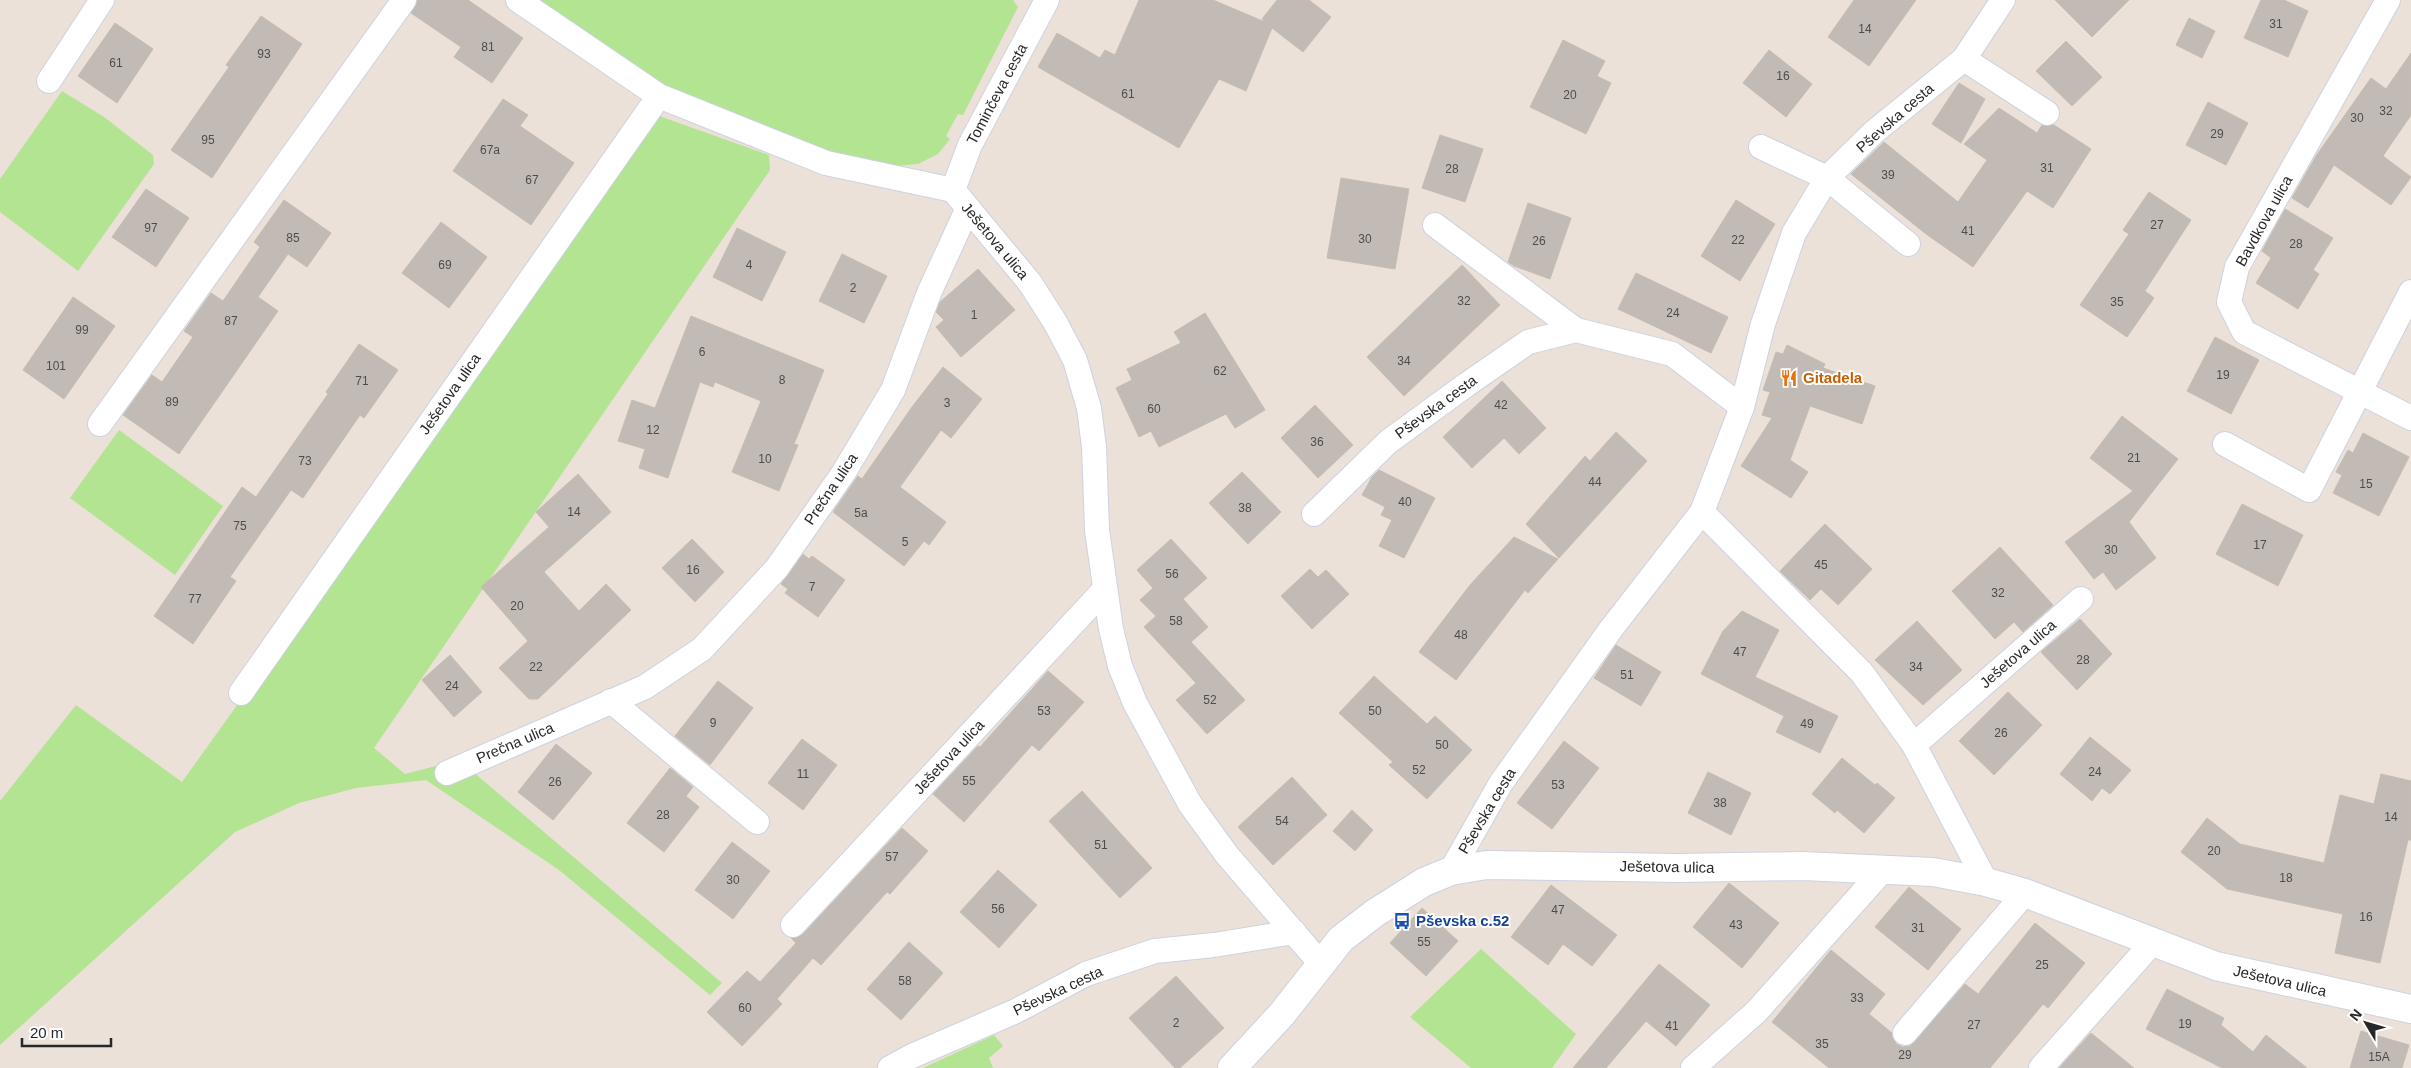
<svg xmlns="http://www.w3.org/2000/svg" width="2411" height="1068" viewBox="0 0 2411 1068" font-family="Arial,sans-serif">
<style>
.green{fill:#b2e491}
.building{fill:#c2bbb5;stroke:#c5bdb2}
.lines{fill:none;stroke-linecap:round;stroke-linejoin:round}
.minor-casing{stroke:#cdd2e1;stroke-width:26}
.tertiary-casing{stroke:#cdd2e1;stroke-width:30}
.minor{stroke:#fff;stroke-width:24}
.tertiary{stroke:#fff;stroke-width:28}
.labels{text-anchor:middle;stroke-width:4;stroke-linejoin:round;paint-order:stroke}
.number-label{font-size:12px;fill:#4e4c4a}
.street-label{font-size:15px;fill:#272727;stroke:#fff}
.food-label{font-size:15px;font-weight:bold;fill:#c56008;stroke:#fff;text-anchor:start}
.transit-label{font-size:15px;font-weight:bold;fill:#164399;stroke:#fff;text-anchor:start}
</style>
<rect width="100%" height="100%" fill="#ebe1d8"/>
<g class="green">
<path d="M535,0H1013L1018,7L963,115L958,114L946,136L950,139L938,154L918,164L896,166L831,155L657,83Z"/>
<path d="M62,91L104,117L153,155L154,164L78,271L0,212V179Z"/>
<path d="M659,116L769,155L770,170L374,748L405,774L459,760L722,983L710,995L559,870L426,780L356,788L299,803L235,832L0,1045V801L76,705L182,782Z"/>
<path d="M119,430L223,506L175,575L70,498Z"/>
<path d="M1481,949L1576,1034L1552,1068H1471L1410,1017Z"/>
<path d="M994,1035L1003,1046L989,1058L993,1068H923Z"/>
</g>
<g class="building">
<path d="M418,0H468L523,38L492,83L454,57L461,47L411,13Z"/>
<path d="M1139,0H1213L1265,22L1262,19L1277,0H1309L1331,17L1303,52L1272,28L1246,91L1219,79L1179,148L1038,67L1057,33L1100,58L1105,50L1115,55Z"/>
<path d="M1854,0H1916L1869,66L1828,37Z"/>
<path d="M2055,0H2129L2092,37Z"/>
<path d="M2261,0H2284L2308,11L2288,57L2244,38Z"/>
<path d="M261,16L302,44L212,178L171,150L229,67L226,65Z"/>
<path d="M2189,18L2215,31L2202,58L2176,45Z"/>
<path d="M115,23L153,49L117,103L78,76Z"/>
<path d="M1563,40L1605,61L1597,76L1611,83L1586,134L1530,107Z"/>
<path d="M2066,41L2102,77L2072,106L2036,71Z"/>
<path d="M1769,50L1812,84L1786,117L1743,83Z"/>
<path d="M2411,53V115L2383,156L2411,177L2391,205L2334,165L2308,208L2292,198L2316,156L2371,78L2386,89Z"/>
<path d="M1959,83L1985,99L1961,143L1932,124Z"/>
<path d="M503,99L528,115L520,126L574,163L531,225L453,171Z"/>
<path d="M2208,102L2248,123L2226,165L2186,145Z"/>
<path d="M1999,108L2037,133L2042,125H2054L2091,149L2053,208L2027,191L1973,267L1926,234L1851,174L1884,142L1958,202L1987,160L1964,144Z"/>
<path d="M1440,135L1483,149L1465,202L1422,188Z"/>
<path d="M1341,178L1409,189L1395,269L1327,258Z"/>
<path d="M146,189L189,218L156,267L112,237Z"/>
<path d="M2149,192L2191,220L2145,291L2154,298L2127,337L2080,305L2129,234L2123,230Z"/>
<path d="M284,200L331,233L307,267L288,254L258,297L278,311L179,454L123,415L152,375L162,382L193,337L184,331L211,293L223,301L260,247L254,242Z"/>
<path d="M1736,200L1775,224L1740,281L1701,256Z"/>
<path d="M1528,203L1571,218L1550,279L1514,266L1508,262Z"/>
<path d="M2285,209L2333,238L2313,270L2319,274L2298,309L2256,283L2271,258L2262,251Z"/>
<path d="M441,222L487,257L449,308L402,273Z"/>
<path d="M737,228L786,252L762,301L713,277Z"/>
<path d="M842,254L887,276L864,323L819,301Z"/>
<path d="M1462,265L1500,305L1404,396L1367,357Z"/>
<path d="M978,269L1015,310L961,357L936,327L944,320L936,312L940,302Z"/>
<path d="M1636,273L1728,317L1711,353L1618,309Z"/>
<path d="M73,297L115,326L64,399L23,370Z"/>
<path d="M1205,313L1265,410L1235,428L1226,414L1159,447L1151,431L1139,437L1116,388L1132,380L1127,369L1181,343L1174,332Z"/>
<path d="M691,316L824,370L794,444L798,445L779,491L732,472L761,401L715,382L713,387L700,382L668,478L639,468L645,449L618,441L632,400L655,408Z"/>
<path d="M2215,337L2259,360L2231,414L2187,391Z"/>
<path d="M359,344L398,370L364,418L360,415L303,498L291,490L230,577L236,581L193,644L154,616L242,487L256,497L328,394L326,392Z"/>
<path d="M1787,345L1825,364L1823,368L1875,386L1862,424L1810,406L1790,460L1808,472L1791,498L1741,466L1772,418L1762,415L1770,392L1763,390L1776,352L1783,354Z"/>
<path d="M943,367L982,399L951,438L941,430L900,487L946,522L929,545L924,541L904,566L833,512L858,476L862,479L912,407Z"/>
<path d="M1502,381L1546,428L1519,454L1504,438L1472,468L1443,437Z"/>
<path d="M1315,405L1353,445L1318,478L1281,438Z"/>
<path d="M2122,416L2178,459L2129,522L2156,558L2116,590L2103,572L2094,579L2065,542L2133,491L2090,458Z"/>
<path d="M1616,432L1647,461L1559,558L1526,524L1585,456L1590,461Z"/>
<path d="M2363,433L2409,457L2379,516L2333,493L2342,475L2336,472L2348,450L2353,453Z"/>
<path d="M1379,470L1435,498L1404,558L1379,546L1392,520L1381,515L1385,507L1362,495L1372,477Z"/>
<path d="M1242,472L1281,512L1248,544L1209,503Z"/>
<path d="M578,474L611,512L544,572L579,611L606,584L631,610L538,699H529L499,668L528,641L481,587L549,527L536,512Z"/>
<path d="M2242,504L2303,535L2278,586L2216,554Z"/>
<path d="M1825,524L1872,569L1838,605L1821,589L1810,600L1780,571Z"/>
<path d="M1514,537L1558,559L1528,593L1525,590L1456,680L1419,652L1470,585Z"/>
<path d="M692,539L724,572L695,602L662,568Z"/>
<path d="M1171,539L1207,578L1183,599L1208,627L1191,642L1245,700L1207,734L1176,700L1196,683L1144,627L1156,616L1140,600L1153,588L1137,570Z"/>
<path d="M2000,547L2053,605L2023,632L2014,622L1995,639L1952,591Z"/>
<path d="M803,554L809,559L812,556L845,580L818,617L785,593L788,589L781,584Z"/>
<path d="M1310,569L1318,577L1326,570L1349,594L1312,629L1281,596Z"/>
<path d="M1742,611L1779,630L1755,677L1838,716L1820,753L1776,732L1784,716L1701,674L1723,631Z"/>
<path d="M2080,619L2112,654L2077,690L2041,652Z"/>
<path d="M1917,621L1962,670L1923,705L1875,660Z"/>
<path d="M1616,645L1661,672L1641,706L1594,678Z"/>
<path d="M450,655L482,692L454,717L422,680Z"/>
<path d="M1048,671L1084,702L1039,751L1032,745L964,822L933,794L978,746L980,747Z"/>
<path d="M1374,676L1427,724L1435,716L1472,750L1427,799L1389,765L1393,762L1339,713Z"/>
<path d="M718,681L753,708L710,765L675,736Z"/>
<path d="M2008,692L2042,725L1994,775L1959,741Z"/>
<path d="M2090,737L2131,770L2110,794L2102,788L2092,801L2060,774Z"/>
<path d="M802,739L837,765L803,810L768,783Z"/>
<path d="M1564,741L1599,768L1552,829L1517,803Z"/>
<path d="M556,744L592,773L553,820L518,792Z"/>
<path d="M1842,758L1875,785L1877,783L1895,798L1864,833L1837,810L1835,813L1812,794Z"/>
<path d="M670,768L693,787L686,796L699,807L664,852L627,823Z"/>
<path d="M1708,772L1751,793L1731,835L1688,813Z"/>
<path d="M2381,774L2411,781V840H2408L2380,963L2335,953L2343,914L2227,889L2181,852L2207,818L2240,844L2324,863L2340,795L2374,804Z"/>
<path d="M1292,777L1327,815L1273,865L1238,827Z"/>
<path d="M1082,791L1152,868L1120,898L1049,821Z"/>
<path d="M1352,810L1373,830L1355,851L1333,831Z"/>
<path d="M902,828L928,851L890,894L887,892L821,965L813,958L777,999L782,1004L742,1046L707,1012L747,971L760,982L796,943L791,938L803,934Z"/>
<path d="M732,842L770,871L733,919L695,890Z"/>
<path d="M998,870L1037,905L999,948L960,912Z"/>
<path d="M1729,883L1779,923L1742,968L1693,927Z"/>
<path d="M1551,885L1617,935L1592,966L1563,944L1548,965L1511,937Z"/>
<path d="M1909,887L1961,929L1928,970L1875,927Z"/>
<path d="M1422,908L1458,941L1426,976L1390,943Z"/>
<path d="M2035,923L2085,963L2048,1008L2043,1004L1990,1068H1829L1772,1022L1831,950L1885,994L1869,1014L1892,1033L1896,1044L1903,1047L1910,1046L1965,984L1978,994Z"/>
<path d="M909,942L943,973L901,1020L867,989Z"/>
<path d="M1659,964L1710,1005L1676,1046L1646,1021L1606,1068H1573Z"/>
<path d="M1176,976L1224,1028L1180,1068H1175L1129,1018Z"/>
<path d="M2167,989L2224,1018L2221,1025L2253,1052L2266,1035L2307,1068H2222L2146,1029Z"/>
<path d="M2361,1031L2409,1045L2402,1068H2350Z"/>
<path d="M2091,1033L2134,1068H2059Z"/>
</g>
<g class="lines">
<g class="minor-casing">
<g id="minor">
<path d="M518,0L659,96L826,163L953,190L1030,283L1055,322L1075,360L1089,408L1094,447L1097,530L1111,629L1120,666L1135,703L1190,804L1227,855L1321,964"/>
<path d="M2388,0L2237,267L2229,302L2244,332L2411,418"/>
<path d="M1964,59L2047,113"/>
<path d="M49,81L102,0"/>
<path d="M1761,147L1827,178L1908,244"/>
<path d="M953,190L970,145L1047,0"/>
<path d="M1435,225L1576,330"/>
<path d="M100,424L404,0"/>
<path d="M2225,444L2309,490L2411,292"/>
<path d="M1702,512L1862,673L1914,745"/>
<path d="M1314,514L1388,442L1466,385L1528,342L1576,330L1672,354L1742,407"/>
<path d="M241,693L659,96"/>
<path d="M611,701L757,822"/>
<path d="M447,773L645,687L702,649L777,568L844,472L893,390L929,293L967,210"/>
<path d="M1451,871L1501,783L1611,629L1702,512L1742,407L1763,324L1794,233L1827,178L1874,132L1964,59L2003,0"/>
<path d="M1986,882L1914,745L2081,599"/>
<path d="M793,925L1105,589"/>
<path d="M1905,1033L2025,893"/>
<path d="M890,1068L912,1056L1016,1011L1086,974L1155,951L1214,945L1294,932"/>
<path d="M1693,1068L1756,1012L1883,870"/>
<path d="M2041,1068L2153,942"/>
</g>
</g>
<g class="tertiary-casing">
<path id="tertiary" d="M1232,1068L1282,1014L1341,939L1375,913L1424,882L1451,871L1486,865L1679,868L1803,866L1933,872L1986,882L2025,893L2216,966L2411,1009"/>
</g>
<use href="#minor" class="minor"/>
<use href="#tertiary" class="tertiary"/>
</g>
<defs>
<g id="restaurant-bare" transform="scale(1.35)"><path d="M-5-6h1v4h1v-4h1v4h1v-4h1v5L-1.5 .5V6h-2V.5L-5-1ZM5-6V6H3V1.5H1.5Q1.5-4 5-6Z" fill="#e8710a" stroke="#fff" stroke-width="2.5" paint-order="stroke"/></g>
<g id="bus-bare" transform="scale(1.35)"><path d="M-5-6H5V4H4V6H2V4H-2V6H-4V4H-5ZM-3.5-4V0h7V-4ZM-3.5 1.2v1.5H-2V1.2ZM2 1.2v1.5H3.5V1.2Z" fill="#1a4fb4" stroke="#fff" stroke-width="2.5" paint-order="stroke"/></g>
</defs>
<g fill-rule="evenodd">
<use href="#restaurant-bare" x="1789" y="378"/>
<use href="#bus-bare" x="1402" y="921"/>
</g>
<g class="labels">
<g class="number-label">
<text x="2276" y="28">31</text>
<text x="1865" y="33">14</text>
<text x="488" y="51">81</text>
<text x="264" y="58">93</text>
<text x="116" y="67">61</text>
<text x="1783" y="80">16</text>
<text x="1128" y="98">61</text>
<text x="1570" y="99">20</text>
<text x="2386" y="115">32</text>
<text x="2357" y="122">30</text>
<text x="2217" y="138">29</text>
<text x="208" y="144">95</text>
<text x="490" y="154">67a</text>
<text x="2047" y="172">31</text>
<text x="1452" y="173">28</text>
<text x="1888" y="179">39</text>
<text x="532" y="184">67</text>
<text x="2157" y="229">27</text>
<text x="151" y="232">97</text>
<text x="1968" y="235">41</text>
<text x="293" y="242">85</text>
<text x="1365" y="243">30</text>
<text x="1738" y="244">22</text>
<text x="1539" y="245">26</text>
<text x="2296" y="248">28</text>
<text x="445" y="269">69</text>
<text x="749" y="269">4</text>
<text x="853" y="292">2</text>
<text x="1464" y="305">32</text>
<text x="2117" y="306">35</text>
<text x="1673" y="317">24</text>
<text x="974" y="319">1</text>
<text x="231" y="325">87</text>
<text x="82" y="334">99</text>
<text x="702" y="356">6</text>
<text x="1404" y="365">34</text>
<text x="56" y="370">101</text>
<text x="1220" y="375">62</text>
<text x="2223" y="379">19</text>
<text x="782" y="384">8</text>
<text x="362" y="385">71</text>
<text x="172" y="406">89</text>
<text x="947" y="407">3</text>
<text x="1501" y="409">42</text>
<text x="1154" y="413">60</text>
<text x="653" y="434">12</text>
<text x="1317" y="446">36</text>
<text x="2134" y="462">21</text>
<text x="765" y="463">10</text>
<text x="305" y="465">73</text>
<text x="1595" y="486">44</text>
<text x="2366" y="488">15</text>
<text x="1405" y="506">40</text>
<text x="1245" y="512">38</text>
<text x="574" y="516">14</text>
<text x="861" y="517">5a</text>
<text x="240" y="530">75</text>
<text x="905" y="546">5</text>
<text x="2260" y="549">17</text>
<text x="2111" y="554">30</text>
<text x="1821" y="569">45</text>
<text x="693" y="574">16</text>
<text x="1172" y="578">56</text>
<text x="812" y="591">7</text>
<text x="1998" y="597">32</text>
<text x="195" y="603">77</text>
<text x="517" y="610">20</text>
<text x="1176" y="625">58</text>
<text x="1461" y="639">48</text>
<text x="1740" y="656">47</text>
<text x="2083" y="664">28</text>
<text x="536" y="671">22</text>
<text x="1916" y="671">34</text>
<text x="1627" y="679">51</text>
<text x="452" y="690">24</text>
<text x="1210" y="704">52</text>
<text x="1044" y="715">53</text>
<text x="1375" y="715">50</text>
<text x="713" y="727">9</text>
<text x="1807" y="728">49</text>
<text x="2001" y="737">26</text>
<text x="1442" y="749">50</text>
<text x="1419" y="774">52</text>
<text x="2095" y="776">24</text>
<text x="803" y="778">11</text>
<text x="969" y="785">55</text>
<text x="555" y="786">26</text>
<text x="1558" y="789">53</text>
<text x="1720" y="807">38</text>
<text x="663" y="819">28</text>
<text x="2391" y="821">14</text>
<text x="1282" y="825">54</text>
<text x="1101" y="849">51</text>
<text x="2214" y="855">20</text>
<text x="892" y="861">57</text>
<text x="2286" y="882">18</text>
<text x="733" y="884">30</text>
<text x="998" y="913">56</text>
<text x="1558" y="914">47</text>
<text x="2366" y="921">16</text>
<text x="1736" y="929">43</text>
<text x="1918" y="932">31</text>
<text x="1424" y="946">55</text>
<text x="2042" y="969">25</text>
<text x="905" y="985">58</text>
<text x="1857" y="1002">33</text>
<text x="745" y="1012">60</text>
<text x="1176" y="1027">2</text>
<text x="2185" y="1028">19</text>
<text x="1974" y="1029">27</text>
<text x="1672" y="1030">41</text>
<text x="1822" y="1048">35</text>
<text x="1905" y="1059">29</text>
<text x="2379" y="1061">15A</text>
</g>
<g class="street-label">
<text transform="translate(997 94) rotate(-62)" y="5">Tominčeva cesta</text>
<text transform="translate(1895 118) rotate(-41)" y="5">Pševska cesta</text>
<text transform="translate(2264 221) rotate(-61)" y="5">Bavdkova ulica</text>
<text transform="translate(995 241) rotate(50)" y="5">Ješetova ulica</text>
<text transform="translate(450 394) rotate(-55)" y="5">Ješetova ulica</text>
<text transform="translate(1436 407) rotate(-36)" y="5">Pševska cesta</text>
<text transform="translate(831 489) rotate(-56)" y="5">Prečna ulica</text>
<text transform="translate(2018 654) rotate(-41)" y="5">Ješetova ulica</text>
<text transform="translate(515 743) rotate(-23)" y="5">Prečna ulica</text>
<text transform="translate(949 757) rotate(-47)" y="5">Ješetova ulica</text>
<text transform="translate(1487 811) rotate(-59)" y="5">Pševska cesta</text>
<text transform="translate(1667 867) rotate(1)" y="5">Ješetova ulica</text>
<text transform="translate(2280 981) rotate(13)" y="5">Ješetova ulica</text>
<text transform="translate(1058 991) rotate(-25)" y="5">Pševska cesta</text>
</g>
<g class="food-label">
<text x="1803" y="383">Gitadela</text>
</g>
<g class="transit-label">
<text x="1416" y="926">Pševska c.52</text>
</g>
</g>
<g transform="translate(2366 1023) rotate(308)" stroke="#ffffff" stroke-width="4" paint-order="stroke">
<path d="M0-4L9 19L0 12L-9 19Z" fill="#272727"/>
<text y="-8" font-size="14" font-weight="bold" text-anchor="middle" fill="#272727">N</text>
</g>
<path d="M22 1038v8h89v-8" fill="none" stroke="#272727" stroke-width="2.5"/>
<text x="30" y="1038" font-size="15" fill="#272727" stroke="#ffffff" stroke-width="4" paint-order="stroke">20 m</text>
</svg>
